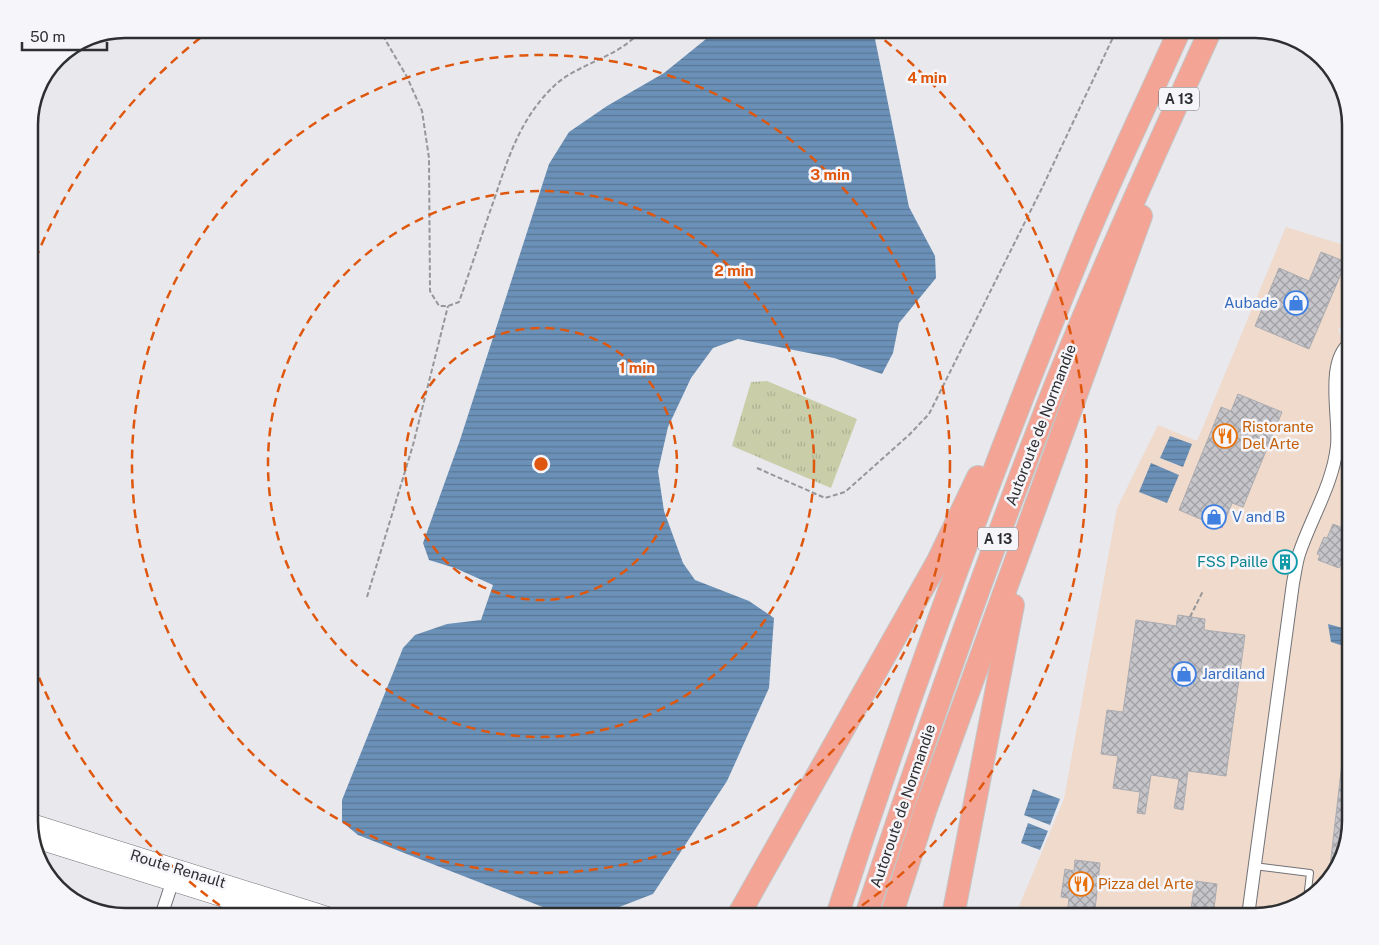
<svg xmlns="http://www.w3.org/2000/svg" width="1379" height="945" viewBox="0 0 1379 945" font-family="'Public Sans',sans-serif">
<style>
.commercial{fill:#efdacc}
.grass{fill:url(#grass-tufts)}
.water{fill:url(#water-rules)}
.building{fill:url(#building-cross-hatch);stroke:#acacb1}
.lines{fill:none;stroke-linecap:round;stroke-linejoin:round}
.lane-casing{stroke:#727276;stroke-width:8}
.street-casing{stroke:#727276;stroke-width:14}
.secondary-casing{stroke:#727276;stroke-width:19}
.highway-casing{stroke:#c4c5c5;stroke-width:24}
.path{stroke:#97979a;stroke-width:2;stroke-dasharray:5 2.5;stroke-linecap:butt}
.lane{stroke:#fff;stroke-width:6}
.street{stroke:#fff;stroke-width:12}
.secondary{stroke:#fff;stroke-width:18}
.highway{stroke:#f4a495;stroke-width:22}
.ring{fill:none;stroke:#df570e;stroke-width:2.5;stroke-dasharray:9 6}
.labels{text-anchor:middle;stroke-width:5;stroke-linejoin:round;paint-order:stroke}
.shield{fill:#f5f5fa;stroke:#6a6a6d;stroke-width:1}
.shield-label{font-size:14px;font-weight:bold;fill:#2e2f30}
.shop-label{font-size:15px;fill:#366cbe;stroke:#f5f5fa;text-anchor:start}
.street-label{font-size:15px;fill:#2e2f30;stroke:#f5f5fa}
.food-label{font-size:15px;fill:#c56008;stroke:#f5f5fa;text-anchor:start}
.culture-label{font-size:15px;fill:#0d838f;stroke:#f5f5fa;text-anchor:end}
.rim{fill:none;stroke:#2e2f30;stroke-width:2.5}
.centre{fill:#df570e;stroke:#f5f5fa;stroke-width:2.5}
.ring-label{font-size:15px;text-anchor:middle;font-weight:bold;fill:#df570e;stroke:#f5f5fa;stroke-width:5;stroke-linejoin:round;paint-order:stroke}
</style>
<defs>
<pattern id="grass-tufts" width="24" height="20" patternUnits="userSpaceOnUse" patternTransform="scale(1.25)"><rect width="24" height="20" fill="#c9cda8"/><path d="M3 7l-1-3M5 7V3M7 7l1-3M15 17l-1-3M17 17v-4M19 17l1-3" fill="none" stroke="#adb091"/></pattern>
<pattern id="water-rules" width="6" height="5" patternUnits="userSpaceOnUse" patternTransform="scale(1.25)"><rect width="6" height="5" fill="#6c91b8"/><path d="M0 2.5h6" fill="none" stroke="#597796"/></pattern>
<pattern id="building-cross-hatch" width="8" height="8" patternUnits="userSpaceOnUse" patternTransform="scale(1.25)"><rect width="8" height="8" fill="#c5c5ca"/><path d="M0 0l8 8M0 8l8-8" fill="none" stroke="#a0a0a4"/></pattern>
</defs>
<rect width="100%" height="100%" fill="#e8e8ed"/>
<path class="commercial" d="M1286,227L1350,247V313L1338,330L1350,353V821L1334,874L1302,904L1255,916H1015L1064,799L1117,508L1158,425L1197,441Z"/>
<path class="grass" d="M767,381L857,419L831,488L732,446L751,382Z"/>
<g class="water">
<path d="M712,29H873L909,207L935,256L936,278L899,323L893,353L882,374L834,358L738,339L713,348L691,378L668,427L658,471L664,511L683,563L695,580L749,601L774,618L769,688L727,781L653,894L596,916H566L358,835L342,822V800L403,648L415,635L447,624L481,620L493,585L455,568L429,560L423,543L460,440L549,164L569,132L607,106L664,73L706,39Z"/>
<path d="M1170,436L1192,444L1183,467L1160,458Z"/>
<path d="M1151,463L1179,475L1167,503L1139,492Z"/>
<path d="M1328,624L1350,630V648L1331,642Z"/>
<path d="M1033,789L1060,799L1050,825L1024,815Z"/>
<path d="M1028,823L1048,831L1040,850L1021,843Z"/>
</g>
<g class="building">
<path d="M1321,252L1346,262L1309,349L1255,326L1279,268L1309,281Z"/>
<path d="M1238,394L1282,412L1243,507L1232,503L1222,528L1179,510L1221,407L1231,411Z"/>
<path d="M1333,524L1350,531V544L1339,568L1318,560L1320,555L1317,554L1324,537L1327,538Z"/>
<path d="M1178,615L1205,619L1204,630L1245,635L1226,776L1188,771L1183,810L1174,808L1179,779L1151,775L1145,814L1137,813L1140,792L1113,788L1118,756L1101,754L1107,710L1123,712L1136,620L1176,626Z"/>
<path d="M1344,746H1350V821L1332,876L1329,875Z"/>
<path d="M1075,860L1100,863L1095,910L1068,907L1069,898L1061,897L1065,869L1074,871Z"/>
<path d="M1195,881L1217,884L1213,916H1190Z"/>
</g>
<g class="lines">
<g class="lane-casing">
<path id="lane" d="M1254,866L1310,873L1307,899"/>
</g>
<g class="street-casing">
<g id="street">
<path d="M1336,374L1350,359"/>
<path d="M161,916L172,883"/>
<path d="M1248,916L1293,583C1295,574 1296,563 1299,554C1311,518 1333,484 1337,446C1340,417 1325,363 1350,343"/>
</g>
</g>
<g class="secondary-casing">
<g id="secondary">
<path d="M29,822L328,916"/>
<path d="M32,838L281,916"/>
</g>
</g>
<g class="highway-casing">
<g id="highway">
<path d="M738,916L938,561L978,477"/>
<path d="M837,916C911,687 995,461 1086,238C1115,168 1149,99 1180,29"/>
<path d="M866,916C925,737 987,560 1056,384C1104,264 1158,146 1211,29"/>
<path d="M891,916L925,811L1141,216"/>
<path d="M953,916L1013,605"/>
</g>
</g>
<g class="path">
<path d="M379,29L407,77L422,111L429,158L430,291L439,306H448L459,302C471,268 482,234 494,200C508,158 520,119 553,87C577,63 620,58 642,29"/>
<path d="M757,468L825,498L845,492L909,435L929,414L1043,186L1117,29"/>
<path d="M367,597L413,445L448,306"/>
<path d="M1190,617L1203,591"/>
</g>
<use href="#lane" class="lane"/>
<use href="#street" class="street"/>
<use href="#secondary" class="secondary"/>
<use href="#highway" class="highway"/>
</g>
<g class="ring">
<circle cx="541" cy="464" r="136"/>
<circle cx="541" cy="464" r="273"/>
<circle cx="541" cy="464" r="409"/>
<path d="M232 914A546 546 0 0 1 30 655M30 273A546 546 0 0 1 209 31M873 31A546 546 0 0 1 850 914"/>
</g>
<defs>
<g id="shop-ring" transform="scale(1.25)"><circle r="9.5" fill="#f5f5fa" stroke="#3f7fe0" stroke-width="1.5"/><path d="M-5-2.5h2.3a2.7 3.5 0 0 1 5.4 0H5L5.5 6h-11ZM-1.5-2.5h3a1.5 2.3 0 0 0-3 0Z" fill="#3f7fe0"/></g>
<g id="restaurant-ring" transform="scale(1.25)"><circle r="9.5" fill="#f5f5fa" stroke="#e8710a" stroke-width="1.5"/><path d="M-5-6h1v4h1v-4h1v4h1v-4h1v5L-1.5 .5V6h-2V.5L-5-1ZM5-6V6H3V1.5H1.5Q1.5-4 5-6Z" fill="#e8710a"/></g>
<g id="building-ring" transform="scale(1.25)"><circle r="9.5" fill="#f5f5fa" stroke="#0f9aa8" stroke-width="1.5"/><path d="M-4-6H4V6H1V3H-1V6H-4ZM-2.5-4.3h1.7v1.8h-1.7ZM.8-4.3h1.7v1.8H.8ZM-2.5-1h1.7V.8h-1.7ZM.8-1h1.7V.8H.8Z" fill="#0f9aa8"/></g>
</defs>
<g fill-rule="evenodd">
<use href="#shop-ring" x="1296" y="303"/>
<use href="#restaurant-ring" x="1225" y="436"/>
<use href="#shop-ring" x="1214" y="517"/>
<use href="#building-ring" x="1285" y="562"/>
<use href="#shop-ring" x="1184" y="674"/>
<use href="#restaurant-ring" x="1081" y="884"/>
</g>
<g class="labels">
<g class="shield">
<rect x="1159" y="87.5" width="40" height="23" rx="4"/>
<rect x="978" y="527.5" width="40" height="23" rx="4"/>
</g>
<g class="shield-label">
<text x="1179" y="104">A 13</text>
<text x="998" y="544">A 13</text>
</g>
<g class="shop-label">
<text x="1278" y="308" text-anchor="end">Aubade</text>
<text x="1232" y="522">V and B</text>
<text x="1202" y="679">Jardiland</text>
</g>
<g class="street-label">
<text transform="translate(1041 425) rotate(-69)" y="5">Autoroute de Normandie</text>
<text transform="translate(903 806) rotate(-71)" y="5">Autoroute de Normandie</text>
<text transform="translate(178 869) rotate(17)" y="5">Route Renault</text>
</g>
<g class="food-label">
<text x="1242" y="432">Ristorante<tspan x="1242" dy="17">Del Arte</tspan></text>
<text x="1098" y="889">Pizza del Arte</text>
</g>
<g class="culture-label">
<text x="1268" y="567">FSS Paille</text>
</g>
</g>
<path d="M0 0H1379V945H0ZM125 38H1255A87 87 0 0 1 1342 125V821A87 87 0 0 1 1255 908H125A87 87 0 0 1 38 821V125A87 87 0 0 1 125 38Z" fill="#f5f5fa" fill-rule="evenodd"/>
<path class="rim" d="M125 38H1255A87 87 0 0 1 1342 125V821A87 87 0 0 1 1255 908H125A87 87 0 0 1 38 821V125A87 87 0 0 1 125 38Z"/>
<circle cx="541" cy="464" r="8" class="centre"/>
<g class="ring-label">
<text x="927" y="83">4 min</text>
<text x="830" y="180">3 min</text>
<text x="734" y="276">2 min</text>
<text x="637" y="373">1 min</text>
</g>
<path d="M22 42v8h85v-8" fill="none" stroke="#2e2f30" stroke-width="2.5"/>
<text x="30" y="42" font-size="15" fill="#2e2f30" stroke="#f5f5fa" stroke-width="4" paint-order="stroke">50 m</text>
</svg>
